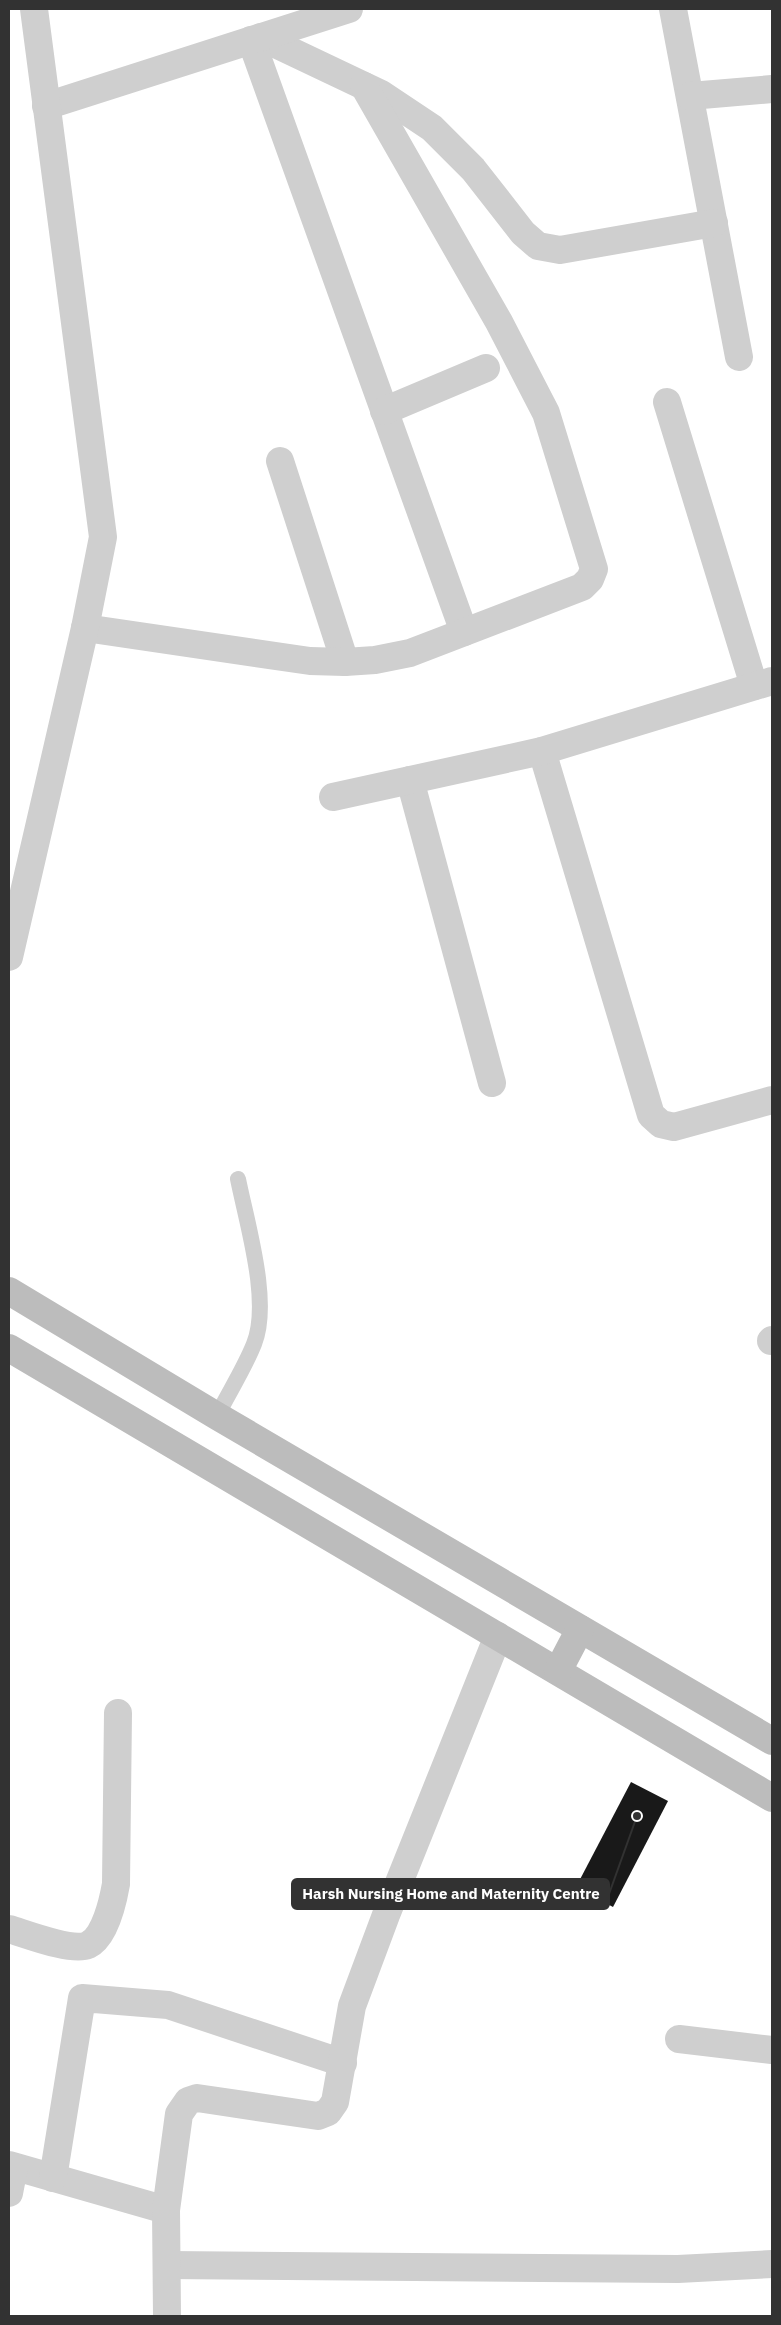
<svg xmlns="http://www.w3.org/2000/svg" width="781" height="2325" viewBox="0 0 781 2325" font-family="'IBM Plex Sans',sans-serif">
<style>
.building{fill:#191919}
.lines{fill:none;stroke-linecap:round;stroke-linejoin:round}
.lane{stroke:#cfcfcf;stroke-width:16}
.street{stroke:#cfcfcf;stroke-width:28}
.secondary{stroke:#bcbcbc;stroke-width:28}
.leader{fill:none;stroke:#323232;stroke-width:2}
.callout-dot{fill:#323232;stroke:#fff;stroke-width:2}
.callout{fill:#323232;stroke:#323232;stroke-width:2}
.callout-label{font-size:15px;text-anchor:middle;font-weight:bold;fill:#fff}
</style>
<rect width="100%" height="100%" fill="#fff"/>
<path class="building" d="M631,1782L668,1801L613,1907L576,1887Z"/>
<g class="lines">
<path class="lane" d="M217,1416C229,1392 244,1369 254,1344C271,1302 247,1224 238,1179"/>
<g class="street">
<path d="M673,9L739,357"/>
<path d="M261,37L381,94L432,128L473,169L523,233L538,246L560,250L714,223"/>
<path d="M251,40L464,632"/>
<path d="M690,96L772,89"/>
<path d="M46,106L349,9"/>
<path d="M667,402L754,686"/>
<path d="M384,411L486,368"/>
<path d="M280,461L345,662"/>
<path d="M85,628L310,661L345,662L375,660L410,653L582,587L590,579L594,569L546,413L499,322L364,86"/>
<path d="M542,751L651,1115L661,1124L674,1127L772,1100"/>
<path d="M410,780L492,1083"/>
<path d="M333,797L542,751L772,681"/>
<path d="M9,957L85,628L103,537L34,9"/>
<path d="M771,1341L772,1340"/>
<path d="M9,1929C26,1934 72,1952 88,1945C105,1937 113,1901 116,1884L118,1713"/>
<path d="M679,2039L772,2050"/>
<path d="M9,2165L166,2210"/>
<path d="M53,2178L82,1998L168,2005L343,2063"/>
<path d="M9,2193L14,2167"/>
<path d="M167,2265L678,2269L772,2264"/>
<path d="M167,2316L166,2210L179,2114L188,2101L197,2098L318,2116L328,2112L335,2102L352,2006L386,1915L498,1636"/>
</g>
<g class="secondary">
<path d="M9,1291L217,1416L772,1741"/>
<path d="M9,1348L772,1798"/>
<path d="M558,1671L580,1629"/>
</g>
</g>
<path class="leader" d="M637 1816L609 1894"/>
<circle class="callout-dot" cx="637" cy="1816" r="5"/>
<rect class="callout" x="292" y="1879" width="317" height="30" rx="5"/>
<g class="callout-label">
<text x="451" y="1899">Harsh Nursing Home and Maternity Centre</text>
</g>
<rect width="781" height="2325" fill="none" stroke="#323232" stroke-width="20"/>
</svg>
